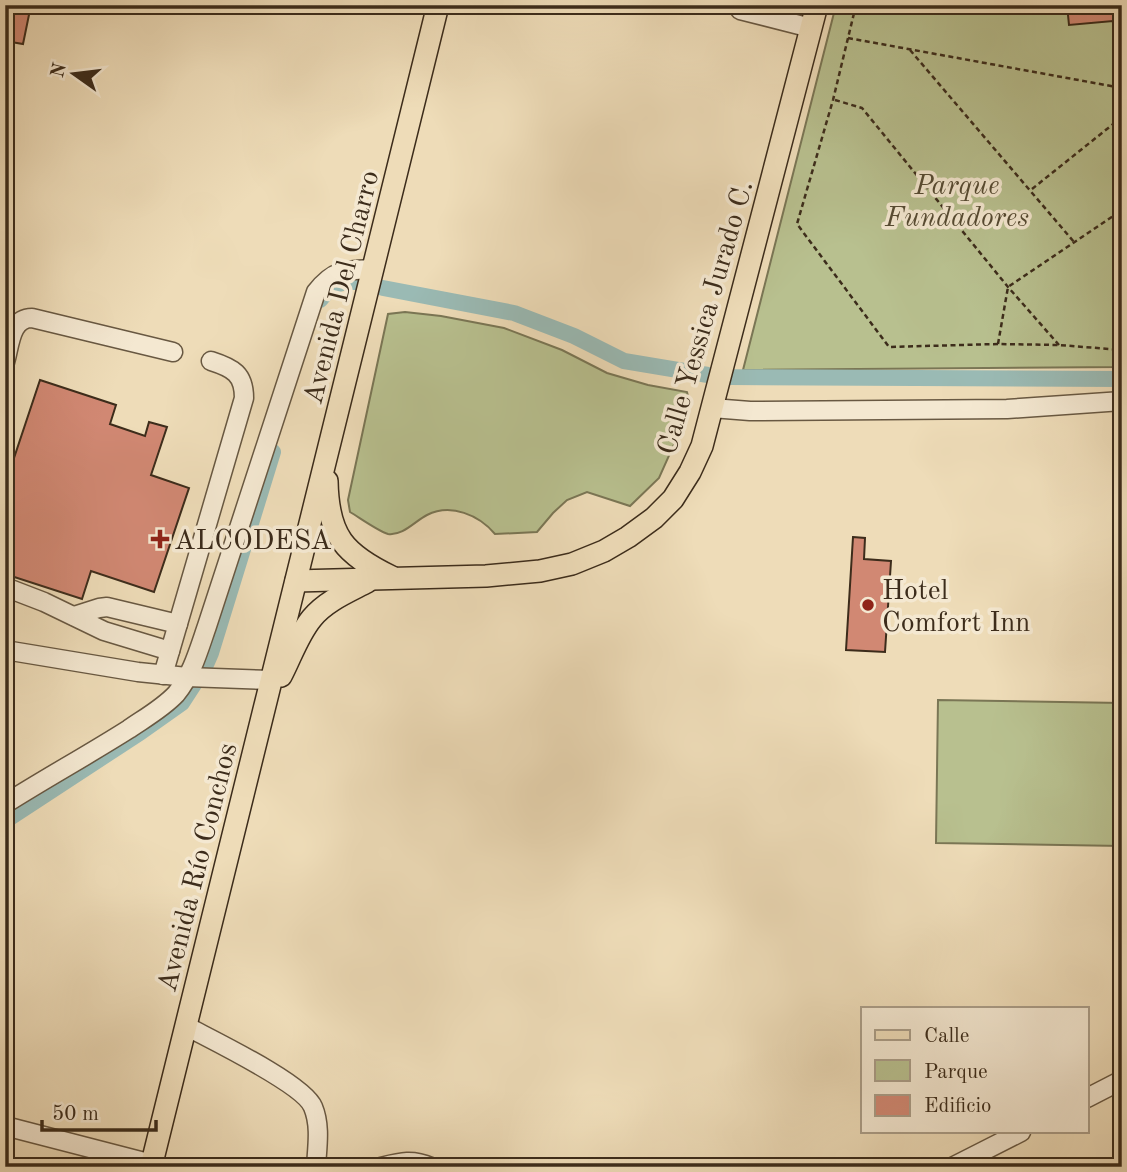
<svg xmlns="http://www.w3.org/2000/svg" width="1127" height="1172" viewBox="0 0 1127 1172" font-family="'Old Standard TT',serif">
<style>
.green{fill:#b8c08f;stroke:#7a7655;stroke-width:2}
.lines{fill:none;stroke-linecap:round;stroke-linejoin:round}
.canal{stroke:#9abab4;stroke-width:16}
.building{fill:#d18873;stroke:#3c2c1b;stroke-width:2}
.minor-casing{stroke:#685842;stroke-width:21}
.major-casing{stroke:#3c2c1b;stroke-width:24}
.path{stroke:#3c2c1b;stroke-width:2.5;stroke-dasharray:5 3.5;stroke-linecap:butt}
.minor{stroke:#f4e8d1;stroke-width:18}
.major{stroke:#eedcb8;stroke-width:21}
.rail-casing{stroke:#3c2c1b;stroke-width:7}
.rail{stroke:#f4e8d1;stroke-width:4.5;stroke-dasharray:13;stroke-linecap:butt}
.poi-dot{fill:#8f2418;stroke:#f4e8d1;stroke-width:2.5}
.labels{text-anchor:middle;stroke-width:7;stroke-linejoin:round;paint-order:stroke}
.park-label{font-size:28px;font-style:italic;fill:#554a32;stroke:#f4e8d1}
.street-label{font-size:28px;fill:#3c2c1b;stroke:#f4e8d1}
.poi-label{font-size:28px;fill:#3c2c1b;stroke:#f4e8d1;text-anchor:start}
</style>
<rect width="100%" height="100%" fill="#eedcb8"/>
<filter id="stains"><feTurbulence type="fractalNoise" baseFrequency=".00286" numOctaves="4"/><feColorMatrix values="0 0 0 0 .2 0 0 0 0 .09 0 0 0 0 .02 0 0 0 .5 -.17"/></filter>
<radialGradient id="worn" r=".72"><stop offset=".6" stop-color="#630" stop-opacity="0"/><stop offset="1" stop-color="#630" stop-opacity=".3"/></radialGradient>
<g class="green">
<path d="M836,5H1122V367L743,370Z"/>
<path d="M405,312L441,316L504,328L562,350L607,373L648,385L687,392L689,400L676,440L659,478L630,506L587,492L567,500L553,513L537,532L495,534C479,515 451,503 427,515C415,521 403,536 388,534C378,531 360,518 350,512L348,500L388,314Z"/>
<path d="M938,700L1122,703V846L936,843Z"/>
</g>
<g class="lines">
<g class="canal">
<path d="M383,288L514,313L574,336L624,361L708,375L730,377L1122,379"/>
<path d="M320,300C332,286 337,281 356,282"/>
<path d="M5,821L141,732L182,703L204,669L211,653L273,452"/>
</g>
</g>
<g class="building">
<path d="M5,5H31L23,44L5,41Z"/>
<path d="M1067,5H1122V28L1113,21L1069,25Z"/>
<path d="M40,380L116,405L110,424L145,436L149,422L167,427L151,475L189,488L154,592L91,571L82,599L5,574V485Z"/>
<path d="M853,537L865,538L864,559L891,561L885,652L846,650Z"/>
</g>
<g class="lines">
<g class="minor-casing">
<g id="minor">
<path d="M740,10L811,28"/>
<path d="M5,362C10,346 10,318 32,318L173,352"/>
<path d="M712,408L750,411L1007,409L1122,401"/>
<path d="M5,587L44,602L104,631L170,651"/>
<path d="M74,616L99,608L107,607L178,624"/>
<path d="M5,650L138,672L187,677L271,680"/>
<path d="M163,675L244,398C244,374 233,368 211,361"/>
<path d="M5,804C46,778 88,755 129,729C145,718 163,708 176,694C192,675 199,649 207,626L316,292C334,269 345,270 373,269"/>
<path d="M186,1026C212,1040 304,1084 313,1107C321,1126 317,1148 316,1167"/>
<path d="M1087,1098L1122,1080"/>
<path d="M5,1126L152,1164"/>
<path d="M381,1167C401,1162 412,1159 431,1167"/>
<path d="M952,1167L1021,1132"/>
</g>
</g>
<g class="major-casing">
<g id="major">
<path d="M327,481C328,536 344,554 392,577"/>
<path d="M296,581L486,576L540,571L572,564L604,551L628,537L654,518L673,499L690,472L702,446L817,5"/>
<path d="M281,676C291,657 298,635 312,618C326,601 348,592 367,582"/>
<path d="M151,1167L438,5"/>
</g>
</g>
<g class="path">
<path d="M856,5L833,100L797,224L889,347L998,344L1059,345L1122,350"/>
<path d="M848,38L1122,88"/>
<path d="M910,50L1074,242"/>
<path d="M835,100L862,108L1008,287L1059,345"/>
<path d="M1032,189L1122,117"/>
<path d="M998,344L1008,287L1122,210"/>
</g>
<use href="#minor" class="minor"/>
<use href="#major" class="major"/>
<g class="rail-casing">
<path id="rail" d="M1107,1167L1122,1159"/>
</g>
<use href="#rail" class="rail"/>
</g>
<g class="poi-dot">
<path d="M156.5 528.5h7v7h7v7h-7v7h-7v-7h-7v-7h7z"/>
<circle cx="868" cy="605" r="7"/>
</g>
<g class="labels">
<g class="park-label">
<text x="957" y="194">Parque<tspan x="957" dy="32">Fundadores</tspan></text>
</g>
<g class="street-label">
<text transform="translate(340 287) rotate(-76)" y="10">Avenida Del Charro</text>
<text transform="translate(704 317) rotate(-74)" y="10">Calle Yessica Jurado C.</text>
<text transform="translate(196 867) rotate(-76)" y="10">Avenida Río Conchos</text>
</g>
<g class="poi-label">
<text x="174" y="549">ALCODESA</text>
<text x="882" y="599">Hotel<tspan x="882" dy="32">Comfort Inn</tspan></text>
</g>
</g>
<rect width="1127" height="1172" fill="none" stroke="#eedcb8" stroke-width="28"/>
<rect x="7" y="7" width="1113" height="1158" fill="none" stroke="#3c2c1b" stroke-width="3.5"/>
<rect x="14" y="14" width="1099" height="1144" fill="none" stroke="#3c2c1b" stroke-width="2"/>
<rect x="861" y="1007" width="228" height="126" fill="#f4e8d1" stroke="#aa9d88" stroke-width="2"/>
<rect x="875" y="1030" width="35" height="10" fill="#eedcb8" stroke="#aa9d88" stroke-width="2"/>
<text x="924" y="1042" font-size="21" fill="#3c2c1b">Calle</text>
<rect x="875" y="1060" width="35" height="21" fill="#b8c08f" stroke="#aa9d88" stroke-width="2"/>
<text x="924" y="1078" font-size="21" fill="#3c2c1b">Parque</text>
<rect x="875" y="1095" width="35" height="21" fill="#d18873" stroke="#aa9d88" stroke-width="2"/>
<text x="924" y="1112" font-size="21" fill="#3c2c1b">Edificio</text>
<g transform="translate(74 74) rotate(284)" stroke="#f4e8d1" stroke-width="5" paint-order="stroke">
<path d="M0-5L12 26L0 18L-12 26Z" fill="#3c2c1b"/>
<text y="-10" font-size="19" font-weight="bold" text-anchor="middle" fill="#3c2c1b">N</text>
</g>
<path d="M42 1120v10h114v-10" fill="none" stroke="#3c2c1b" stroke-width="3.5"/>
<text x="52" y="1120" font-size="21" fill="#3c2c1b" stroke="#f4e8d1" stroke-width="5" paint-order="stroke">50 m</text>
<rect width="100%" height="100%" filter="url(#stains)"/>
<rect width="100%" height="100%" fill="url(#worn)"/>
</svg>
